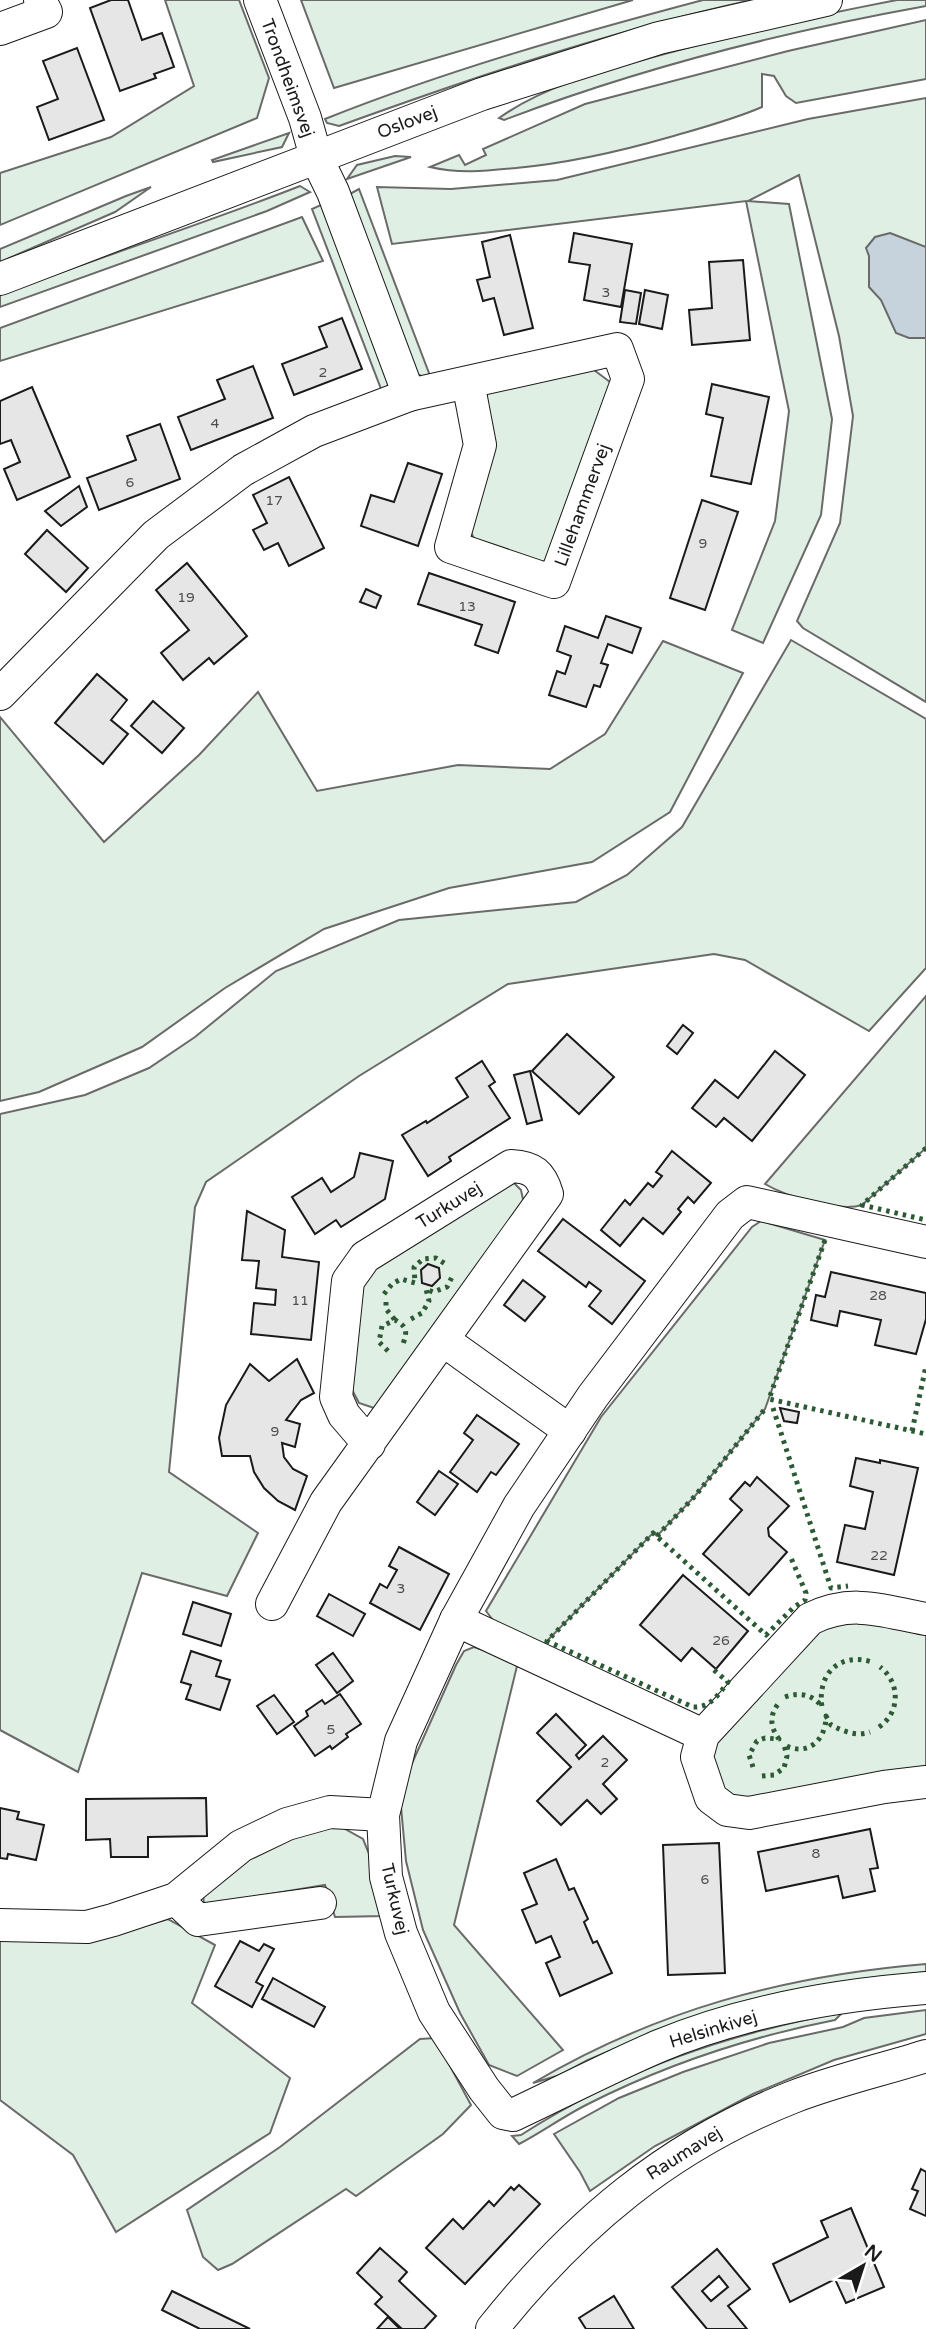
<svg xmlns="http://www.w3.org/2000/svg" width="926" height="2329" viewBox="0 0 926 2329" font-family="'Varela Round',sans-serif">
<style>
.green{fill:#e0efe3;stroke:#6a6a6a;stroke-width:2}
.water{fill:#c6d2dc;stroke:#6a6a6a;stroke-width:2}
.building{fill:#e6e6e6;stroke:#1a1a1a;stroke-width:2;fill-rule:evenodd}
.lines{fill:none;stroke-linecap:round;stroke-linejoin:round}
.minor-casing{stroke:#1a1a1a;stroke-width:34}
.minor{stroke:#fff;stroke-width:32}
.hedge{stroke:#2b5a34;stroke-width:5;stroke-dasharray:3.5 5;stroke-linecap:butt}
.labels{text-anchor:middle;stroke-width:5;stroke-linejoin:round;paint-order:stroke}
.number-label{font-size:14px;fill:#4d4d4d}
.street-label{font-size:18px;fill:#1a1a1a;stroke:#fff}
</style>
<rect width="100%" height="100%" fill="#fff"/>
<g class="green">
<path d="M165,0H239L269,78L257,118L0,225V173L111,137L194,86Z"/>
<path d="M301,0H633L334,88Z"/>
<path d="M703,0H752C611,31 474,77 339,126L327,123L325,119C448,70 575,34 703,0Z"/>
<path d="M897,0H926V6C782,32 640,68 504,120L499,118C546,85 602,71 657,56C736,34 817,15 897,0Z"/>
<path d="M926,20V79L796,103L786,96L774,76L762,74V107C732,120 701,128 670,137C618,152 569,163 516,168C486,171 460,174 430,167L459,155L465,165L486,155L483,149L585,104L788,51Z"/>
<path d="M926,98V702L803,628L797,621L840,523L853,416L839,336L799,175L748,201L789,204L832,419L821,515L763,643L732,630L775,521L789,411L746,201L392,244L377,187L451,189L557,180L808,119Z"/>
<path d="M289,133L282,147L213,162L212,160Z"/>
<path d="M395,156L411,157L347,179L357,165Z"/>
<path d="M300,186L310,192L267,211L0,307V295C99,257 201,225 300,186Z"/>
<path d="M151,187L115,212L0,262V249L126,196Z"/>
<path d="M359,189L432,381L417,374L348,195Z"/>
<path d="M323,204L390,381L383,394L312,209Z"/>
<path d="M302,217L323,261L0,361V328Z"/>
<path d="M590,367L614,385L545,561L534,563L475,540L469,529L484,399L490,389Z"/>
<path d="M791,640L926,719V968L869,1031L745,960L714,954L508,984L359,1076L206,1182L195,1207L169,1472L258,1533L227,1596L142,1573L78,1772L0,1730V1114L85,1095L149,1068L195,1037L276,971L399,920L576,902L627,875L682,827Z"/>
<path d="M663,641L743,673L670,812L592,862L449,888L324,929L225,988L142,1047L39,1092L0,1101V717L104,842L199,755L258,692L317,791L458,765L550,769L605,734Z"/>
<path d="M926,996V1148L862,1205C839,1212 787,1197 765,1184Z"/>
<path d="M512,1181L521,1190L524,1204L380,1410L359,1403L350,1386L364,1277L370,1267Z"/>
<path d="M761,1221L825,1240L765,1409L695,1496L657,1536L653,1533L543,1645L496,1624L486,1611L601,1417L752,1227Z"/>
<path d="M841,1619L926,1628V1768L735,1800L716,1785L712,1741L809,1633Z"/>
<path d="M474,1647L518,1662L454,1925L563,2050L517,2076L489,2065L460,2013L423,1930L406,1861L401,1807L409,1770L456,1665L464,1651Z"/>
<path d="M336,1824L363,1839L372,1861L384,1916L335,1917L325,1885L204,1905L203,1894L255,1851Z"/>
<path d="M168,1919L215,1945L192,2003L290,2078L270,2133L116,2232L73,2155L0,2100V1939L97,1940Z"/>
<path d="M926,1964V1972L834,1983L749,2000L664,2028L588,2060L560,2075L533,2083C657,2010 783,1976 926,1964Z"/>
<path d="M926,2010V2034L834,2060L753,2094L655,2146L590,2191L580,2172L554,2134L619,2098L683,2072L769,2043L843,2027L864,2018Z"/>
<path d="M843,2012L835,2020C749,2037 667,2064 588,2104C564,2116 542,2132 519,2144L512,2136L521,2135C624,2069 724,2035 843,2012Z"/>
<path d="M435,2038L471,2105L443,2134L356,2196L346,2189L232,2264L218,2270L203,2257L187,2210L280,2147L420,2039Z"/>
</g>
<path class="water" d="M890,233L926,247V338H909L896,333L881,300L869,287V256L866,248L875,237Z"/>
<g class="building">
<path d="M111,0H128L142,40L162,33L174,67L154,74L156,78L120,91L90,8Z"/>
<path d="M77,48L104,120L49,140L37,107L58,99L43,61Z"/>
<path d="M574,233L632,244L621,307L584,300L590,265L569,262Z"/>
<path d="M510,235L533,328L504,335L494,298L483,301L477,280L490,277L482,242Z"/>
<path d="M743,260L750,340L692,345L689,310L712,308L709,262Z"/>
<path d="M625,290L641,293L636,324L620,322Z"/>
<path d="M645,290L668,295L662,329L639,324Z"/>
<path d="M342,318L362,369L294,395L282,364L327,347L319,327Z"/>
<path d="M253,366L273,418L191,450L178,417L225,399L217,380Z"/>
<path d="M712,384L769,397L751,484L711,476L723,418L706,414Z"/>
<path d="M32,387L70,477L17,500L4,469L20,462L11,440L0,444V401Z"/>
<path d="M160,424L180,479L99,510L87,478L136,460L127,436Z"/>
<path d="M408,463L442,474L418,546L361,526L371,495L394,502Z"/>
<path d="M289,477L324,548L289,566L278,543L264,550L253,530L267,523L253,495Z"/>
<path d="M79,486L87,507L61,526L45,511Z"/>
<path d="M702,500L738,512L705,610L670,598Z"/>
<path d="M47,530L88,568L66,592L25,554Z"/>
<path d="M187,563L247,636L214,664L209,658L183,680L161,653L189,630L156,590Z"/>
<path d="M429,573L515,602L498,653L475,645L482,625L418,604Z"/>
<path d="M366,589L381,596L376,608L360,602Z"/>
<path d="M606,616L641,628L632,653L608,644L601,663L608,665L600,687L594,685L586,707L549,695L557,671L565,674L571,656L557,651L565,626L598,638Z"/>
<path d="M97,674L127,700L111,720L128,734L103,764L55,723Z"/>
<path d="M153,701L184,728L162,753L131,726Z"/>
<path d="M683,1025L693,1033L677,1054L667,1046Z"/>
<path d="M567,1034L614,1077L579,1114L532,1071Z"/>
<path d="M775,1051L805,1075L752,1141L724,1118L716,1127L692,1108L715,1080L738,1098Z"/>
<path d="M482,1061L495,1082L489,1086L510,1118L449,1157L451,1161L428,1176L402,1135L426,1121L427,1123L468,1097L456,1078Z"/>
<path d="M530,1071L542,1120L527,1124L514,1075Z"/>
<path d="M672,1151L711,1183L694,1203L688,1197L678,1209L681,1212L663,1234L643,1218L620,1246L601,1230L625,1200L630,1205L648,1183L653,1187L662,1176L656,1172Z"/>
<path d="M360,1153L393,1161L385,1199L341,1227L336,1220L315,1234L292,1197L322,1178L331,1192L354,1177Z"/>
<path d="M247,1211L285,1230L282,1257L319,1262L311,1340L251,1334L254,1303L275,1305L276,1290L256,1288L259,1261L242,1260Z"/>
<path d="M563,1219L645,1281L612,1324L589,1306L601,1291L589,1282L586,1287L538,1251Z"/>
<path d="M428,1264L439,1268L440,1278L432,1286L422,1283L421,1270Z"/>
<path d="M831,1272L926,1293V1319L916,1354L875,1345L881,1320L840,1311L837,1326L811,1320L816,1295L825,1297Z"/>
<path d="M523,1280L545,1297L525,1321L504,1305Z"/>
<path d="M297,1359L314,1393L301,1400L286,1420L300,1424L295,1447L282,1443L284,1457L293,1469L307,1476L295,1510L278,1501L264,1488L254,1472L250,1456H222L219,1438L226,1405L250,1364L269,1381Z"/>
<path d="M780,1408L799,1412L797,1423L784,1421Z"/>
<path d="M477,1415L519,1444L496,1475L491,1472L477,1492L450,1472L473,1440L464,1433Z"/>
<path d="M856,1458L880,1463V1460L918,1468L894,1575L837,1562L845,1525L865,1529L873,1492L850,1486Z"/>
<path d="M439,1471L458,1484L435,1515L417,1502Z"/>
<path d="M757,1477L789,1506L768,1528L769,1536L787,1552L749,1595L703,1554L742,1510L730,1499L745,1482L750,1486Z"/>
<path d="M399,1547L449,1574L420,1630L370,1603L380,1584L387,1588L397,1570L389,1566Z"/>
<path d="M683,1575L748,1631L716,1669L692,1648L681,1661L640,1625Z"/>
<path d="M329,1594L365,1614L353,1636L317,1616Z"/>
<path d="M193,1602L231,1614L221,1646L183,1634Z"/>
<path d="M191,1651L221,1661L216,1676L230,1680L220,1710L186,1699L191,1685L181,1682Z"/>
<path d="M333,1653L353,1681L337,1693L316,1665Z"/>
<path d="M340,1694L361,1724L346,1734L348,1737L332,1749L330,1746L315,1756L294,1726L308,1716L306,1711L322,1700L325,1704Z"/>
<path d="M274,1695L294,1722L277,1734L257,1706Z"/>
<path d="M556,1714L586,1745L576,1755L579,1759L603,1736L627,1760L603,1784L617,1799L601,1814L587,1800L561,1825L537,1801L571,1767L537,1733Z"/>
<path d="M206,1798L207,1836L148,1837V1857H111L110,1839L86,1840V1799Z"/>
<path d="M0,1808L19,1812L17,1819L44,1825L36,1860L8,1854L7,1859L0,1858Z"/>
<path d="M870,1829L878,1868L870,1869L875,1891L843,1898L838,1876L766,1891L758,1852Z"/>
<path d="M719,1843L725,1973L668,1975L663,1845Z"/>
<path d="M556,1859L569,1890L574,1888L588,1919L584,1922L593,1943L597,1941L612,1973L560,1996L546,1963L560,1957L551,1936L536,1943L522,1910L537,1904L524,1873Z"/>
<path d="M240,1941L259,1951L264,1944L274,1949L256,1982L263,1986L252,2007L215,1986Z"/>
<path d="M273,1978L325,2007L314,2027L262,1999Z"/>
<path d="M921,2169L926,2172V2216L910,2209L918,2191L912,2189Z"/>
<path d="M519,2185L540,2204L465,2284L426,2248L453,2219L463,2229L489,2201L494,2206L511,2187L514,2190Z"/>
<path d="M851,2208L884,2287L846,2303L835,2279L790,2302L773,2264L828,2237L821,2221Z"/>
<path d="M380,2248L407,2272L399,2281L436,2316L424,2329H402L375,2304L382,2297L357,2273Z"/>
<path d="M717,2249L750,2289L728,2306L747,2329H707L672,2287ZM719,2276L728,2287L711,2301L702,2291Z"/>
<path d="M172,2291L250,2329H200L162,2310Z"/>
<path d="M614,2296L634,2329H586L579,2318Z"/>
<path d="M388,2317L400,2329H377Z"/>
</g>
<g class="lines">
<g class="minor-casing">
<g id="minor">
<path d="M260,0L305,118L316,157L333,192L409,395"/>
<path d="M0,29L46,12L40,0"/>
<path d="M0,279L482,94L659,38L826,0"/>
<path d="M0,694L156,535L243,470L314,431L409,395L617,349L628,379L554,582L451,547L480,445L468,382"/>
<path d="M926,1242L747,1202L730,1215L593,1396L519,1506L456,1620L401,1741L383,1815L386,1877L401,1933L434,2012L484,2089L503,2113L513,2115C562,2092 610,2067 659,2046C743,2011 836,1995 926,1988"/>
<path d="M443,1340L570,1431"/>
<path d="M272,1604L326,1502L547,1194C541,1174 533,1167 511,1166L365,1257L348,1281L336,1397L344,1415L369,1444"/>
<path d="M926,1619C882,1611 853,1598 810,1619L703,1735L697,1757L711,1798L727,1810L749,1813L884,1787L926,1782"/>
<path d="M456,1620L703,1735"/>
<path d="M176,1899L198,1920L320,1903"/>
<path d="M0,1925L87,1927L113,1920L176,1899L241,1846L287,1824L330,1812L383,1815"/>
<path d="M492,2329C575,2225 668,2146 793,2097C837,2080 882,2070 926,2056"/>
</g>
</g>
<use href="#minor" class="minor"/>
<g class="hedge">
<path d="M926,1148L862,1205L926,1220"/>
<path d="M825,1240L769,1399L926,1434"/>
<path d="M384,1294L392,1284L401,1279L415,1283L414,1267L423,1259L436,1258L447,1265"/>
<path d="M386,1302V1309L395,1320"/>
<path d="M411,1319L422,1313L429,1301L426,1289L433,1292L447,1287L452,1277"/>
<path d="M388,1351L379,1342L382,1326L395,1320C408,1327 407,1332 403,1344"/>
<path d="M773,1408L831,1588L848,1586"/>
<path d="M912,1431L926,1366"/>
<path d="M657,1536L695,1496L765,1409"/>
<path d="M714,1670L728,1682C718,1695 710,1708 693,1707L547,1641L653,1533L766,1635L794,1607L805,1600L806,1593L791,1558"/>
<path d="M785,1697C799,1692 813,1694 822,1707C817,1674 839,1652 872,1662"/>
<path d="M879,1727C901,1712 900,1682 880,1667"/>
<path d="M753,1767L749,1755L757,1741L765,1738L779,1739C770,1727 769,1715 779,1703"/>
<path d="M762,1776L774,1775L784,1768L787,1756L784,1745C808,1757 826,1740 826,1716L831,1725C843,1731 856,1737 870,1732"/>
</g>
</g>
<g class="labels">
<g class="number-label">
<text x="606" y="297">3</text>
<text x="323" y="377">2</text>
<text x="215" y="428">4</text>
<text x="130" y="487">6</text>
<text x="274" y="505">17</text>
<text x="703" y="548">9</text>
<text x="186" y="602">19</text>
<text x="467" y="611">13</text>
<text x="878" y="1300">28</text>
<text x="300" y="1305">11</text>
<text x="275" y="1436">9</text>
<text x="879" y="1560">22</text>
<text x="401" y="1593">3</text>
<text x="721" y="1645">26</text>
<text x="331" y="1734">5</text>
<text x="605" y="1767">2</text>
<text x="816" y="1858">8</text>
<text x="705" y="1884">6</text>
</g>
<g class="street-label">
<text transform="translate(288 78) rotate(70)" y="6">Trondheimsvej</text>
<text transform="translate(407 122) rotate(-21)" y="6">Oslovej</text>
<text transform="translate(582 505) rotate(-70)" y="6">Lillehammervej</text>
<text transform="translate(449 1205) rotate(-32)" y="6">Turkuvej</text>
<text transform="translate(395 1899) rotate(77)" y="6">Turkuvej</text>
<text transform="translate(713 2029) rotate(-17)" y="6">Helsinkivej</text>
<text transform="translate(684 2153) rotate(-32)" y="6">Raumavej</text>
</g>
</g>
<g transform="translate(863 2266) rotate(39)" stroke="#ffffff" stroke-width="5" paint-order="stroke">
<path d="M0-5L12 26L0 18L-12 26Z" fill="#1a1a1a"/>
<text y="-10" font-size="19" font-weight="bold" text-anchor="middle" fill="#1a1a1a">N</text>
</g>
</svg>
